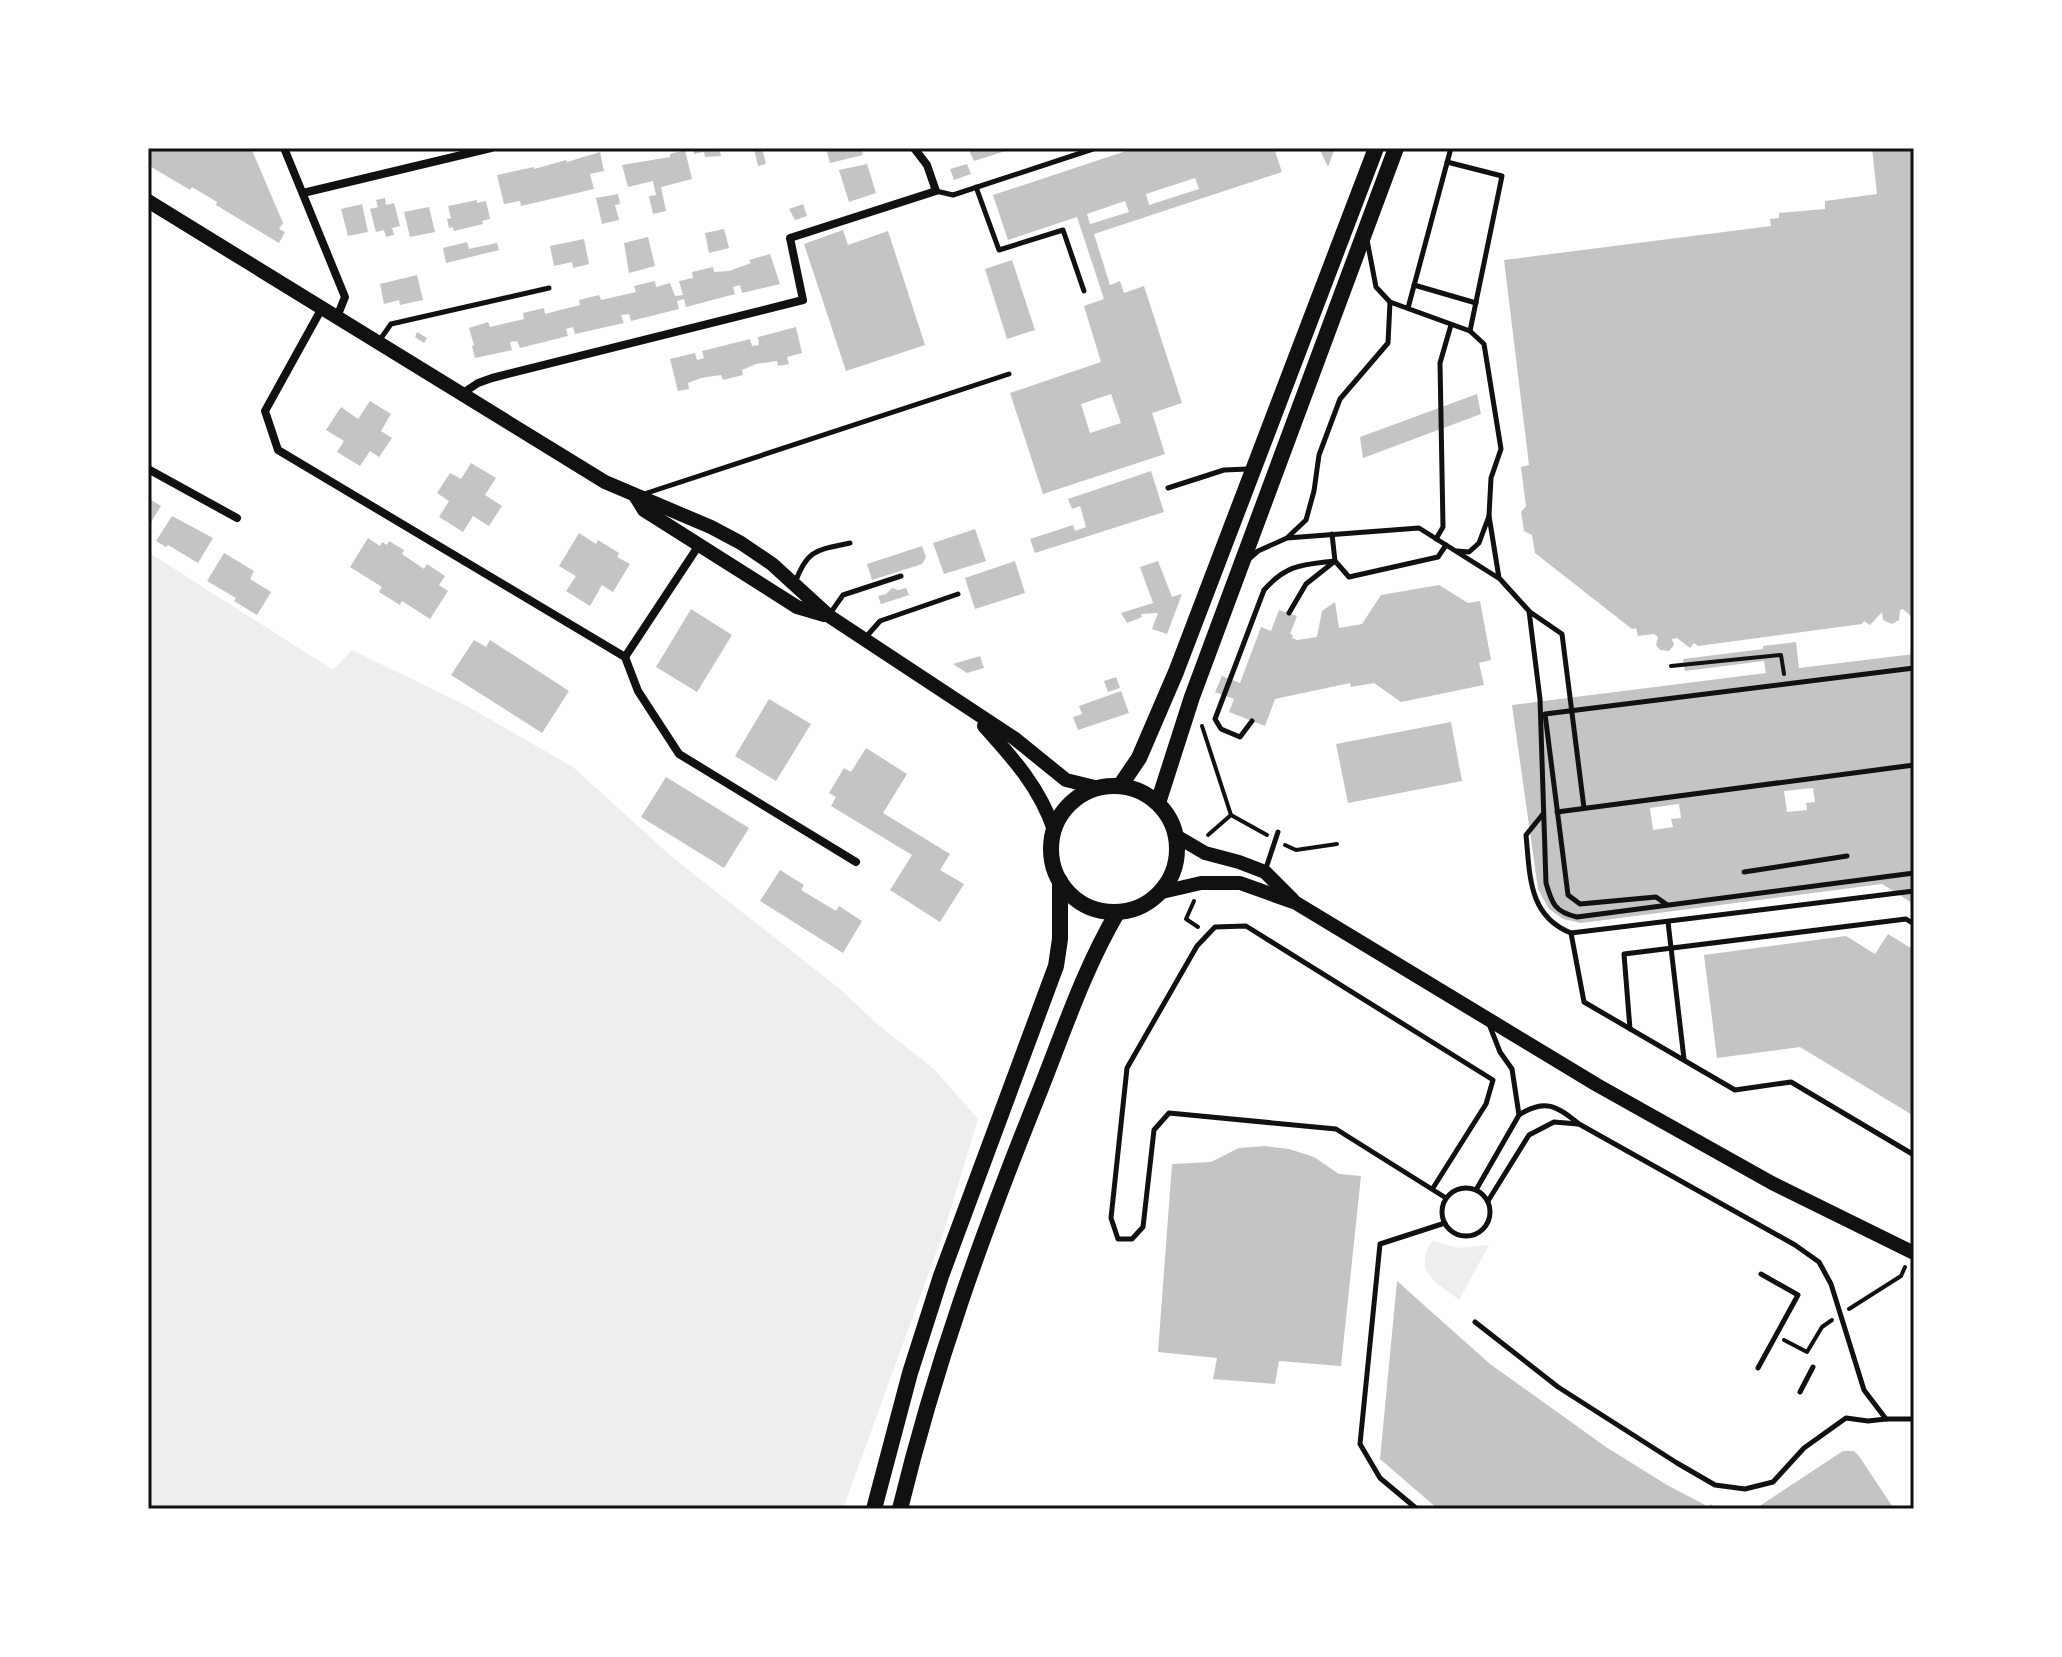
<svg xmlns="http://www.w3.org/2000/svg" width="2062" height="1657" viewBox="0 0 2062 1657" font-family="Figtree,sans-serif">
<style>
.green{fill:#eee}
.building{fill:#c4c4c4;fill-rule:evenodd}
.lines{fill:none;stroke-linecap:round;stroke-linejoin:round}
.path{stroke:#111;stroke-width:4}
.service{stroke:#111;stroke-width:5}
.minor{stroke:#111;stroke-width:8}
.secondary{stroke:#111;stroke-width:14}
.primary{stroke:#111;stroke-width:16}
.neatline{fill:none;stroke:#111;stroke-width:3}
</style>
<rect width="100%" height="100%" fill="#fff"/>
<g class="green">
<path d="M148,552L333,670L352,650L465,705L573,767L672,857L840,989L876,1023L934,1069L978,1119L945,1228L843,1509H148Z"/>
<path d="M1432,1241L1460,1248L1489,1245L1459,1300C1437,1282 1412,1273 1432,1241Z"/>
</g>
<g class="building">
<path d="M148,148H251L283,223L279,229L285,232L279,243L216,205L217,202L192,187L190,190L148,165Z"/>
<path d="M693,148H719L721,156L705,157L704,152L694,154Z"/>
<path d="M754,148H762L766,164L758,166Z"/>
<path d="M826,148H861L863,155L830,163Z"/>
<path d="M968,148H1012V149L974,161Z"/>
<path d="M1135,148H1274L1282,172L1094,234L1110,285L1120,281L1124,293L1144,286L1182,403L1152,413L1165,454L1043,494L1010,393L1101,362L1084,306L1104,299L1077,217L1008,240L993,195ZM1195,178L1199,189L1149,205L1146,194ZM1125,201L1129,212L1090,224L1087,214ZM1111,394L1121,423L1090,433L1081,404Z"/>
<path d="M1319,148H1335L1328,167Z"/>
<path d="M1872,148H1914V619L1903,609L1900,610L1899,620L1892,624L1883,620L1882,612L1870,625L1864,621L1862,624L1698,646L1694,643L1690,648L1677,638L1672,639L1674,645L1669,651L1660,650L1656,645L1658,637L1654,634L1638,636L1636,628L1632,629L1535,553L1532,535L1524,531L1521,512L1526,506L1521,467L1529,465L1504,260L1771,226L1770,219L1779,218V213L1825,209V201L1877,194Z"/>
<path d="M685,150L692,179L661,187L666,211L653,214L649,196L656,195L653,181L628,187L622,165L670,157V154Z"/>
<path d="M600,152L604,171L590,174L594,189L521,206L520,201L504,204L497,175L534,167V169L566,160L567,162Z"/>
<path d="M867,164L876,193L849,202L839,170Z"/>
<path d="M967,164L971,174L954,180L950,169Z"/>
<path d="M618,194L620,204L615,205L619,220L602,224L596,198Z"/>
<path d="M385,198L386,205L394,203L400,226L392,228L394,235L386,237L384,230L376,232L370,209L378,207L376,200Z"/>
<path d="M477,200V203L486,201L490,219L482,221L483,224L454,231L453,227L449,228L447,219L451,218L448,206Z"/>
<path d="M362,204L368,232L348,236L341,209Z"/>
<path d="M803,204L807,216L795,220L789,209Z"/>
<path d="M429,207L435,232L410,237L404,212Z"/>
<path d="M724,229L729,248L709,253L705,233Z"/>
<path d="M843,230L848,245L888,231L925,345L846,371L804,244Z"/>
<path d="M648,237L655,266L629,273L624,243Z"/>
<path d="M584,239L589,264L573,268L572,262L554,266L550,246Z"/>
<path d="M467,242L469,249L497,243L499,250L446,263L443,248Z"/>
<path d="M770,254L780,284L742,293L740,285L733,287L735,294L686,307L684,299L677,301L679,309L631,321L629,314L621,315L624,323L575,334L573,327L566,329L568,336L520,348L517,341L510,342L512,350L475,358L472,346L474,345L469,328L488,322L490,327L524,319L523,313L544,308L545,314L580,305L579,300L599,295L601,300L636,292L634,286L655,281L656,287L670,283L675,296L683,295L679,281L693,278L692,272L713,267L714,272L729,271L751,263L749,260Z"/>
<path d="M1012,260L1035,330L1007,339L985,269Z"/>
<path d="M417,275L423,300L400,305L399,300L384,304L380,284Z"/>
<path d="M796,327L802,353L787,357L789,364L778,366L777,361L756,364L742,370L743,375L723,380L721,375L701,378L688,383L689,389L678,391L670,359L695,353L697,360L704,358L702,351L750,339L752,346L759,345L758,337Z"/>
<path d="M417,332L427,338L424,343L415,337Z"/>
<path d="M1477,394L1481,414L1363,458L1360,437Z"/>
<path d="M370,401L391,414L381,431L392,438L379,457L370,451L360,466L337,452L344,441L326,430L341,407L358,419Z"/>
<path d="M471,463L496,478L485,495L502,506L489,526L473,516L463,532L439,517L449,501L437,493L450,473L461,479Z"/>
<path d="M1151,471L1164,512L1035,553L1030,539L1073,525L1075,531L1086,527L1080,506L1072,509L1068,499Z"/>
<path d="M148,498L161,506L148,527Z"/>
<path d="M172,516L213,538L198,563L168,545L166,547L156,541Z"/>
<path d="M975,529L986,561L944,574L933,543Z"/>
<path d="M579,533L596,544L598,540L619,553L617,557L630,564L613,592L602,585L590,606L566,591L576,576L559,566Z"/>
<path d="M368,538L380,546L382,542L387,545L389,541L404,550L402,554L424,569L427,564L445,576L439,585L448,591L430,619L402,601L400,605L379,592L382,587L350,567Z"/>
<path d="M922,546L926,557L922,564L872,580L867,564Z"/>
<path d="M224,553L254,571L250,579L271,592L257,615L234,601L236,598L207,581Z"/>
<path d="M1015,561L1025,593L975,609L965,578Z"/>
<path d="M1158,561L1172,597L1182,594L1167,634L1152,629L1158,613L1141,614L1142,617L1127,623L1121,613L1153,603L1140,567Z"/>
<path d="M1439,585L1468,603L1480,601L1491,660L1479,663L1484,685L1401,702L1374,683L1351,687L1350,683L1275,699L1265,726L1229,712L1234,699L1215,692L1222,676L1240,683L1261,627L1271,631L1279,610L1297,616L1290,634L1293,635L1292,638L1297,640L1317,637L1322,611L1335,602L1339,628L1362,624L1381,595Z"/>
<path d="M892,588L898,590L906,588L909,595L881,604L878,596L886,594Z"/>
<path d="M691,609L732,635L697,692L656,667Z"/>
<path d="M474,640L486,647L490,640L569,691L542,733L451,675Z"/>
<path d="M1796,642L1799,668L1914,654V904L1882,884L1581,923L1563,919L1549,909L1538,889L1512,705L1766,673L1764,661L1685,671L1683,659L1763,649V646ZM1813,788L1815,802L1806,803L1807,810L1787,812L1784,791ZM1679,804L1681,818L1671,819L1673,827L1653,830L1650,808Z"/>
<path d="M980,656L984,668L967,673L953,664Z"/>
<path d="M1116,677L1120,688L1108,692L1104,681Z"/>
<path d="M1121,691L1129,713L1078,730L1073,717L1082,714L1079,706Z"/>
<path d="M769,699L811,724L776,781L735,756Z"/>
<path d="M1451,722L1462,781L1348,803L1336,744Z"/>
<path d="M866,748L907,774L883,813L950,854L940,870L964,884L940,922L890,890L912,855L831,806L836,797L829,793L844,768L851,772Z"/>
<path d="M666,777L749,828L724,868L641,817Z"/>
<path d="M780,870L804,885L801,890L836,911L839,906L862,921L843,953L760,901Z"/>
<path d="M1888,934L1914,950V1116L1800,1047L1717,1058L1704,955L1846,936L1875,954Z"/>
<path d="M1265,1146L1289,1149L1314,1157L1339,1174L1361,1176L1341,1366L1279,1361L1275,1384L1213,1379L1217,1358L1158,1352L1172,1164L1211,1162L1239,1148Z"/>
<path d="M1397,1281L1490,1364L1606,1447L1667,1485L1709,1507L1710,1504L1720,1509H1438L1380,1459Z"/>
<path d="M1843,1451H1854L1859,1456L1894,1509H1755Z"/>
</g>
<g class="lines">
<g class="path">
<path d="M1671,666L1781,655L1784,674"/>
<path d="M1202,726L1231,815"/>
<path d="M1208,835L1231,815L1267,835"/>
<path d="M1285,845L1296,850L1337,844"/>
<path d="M1194,901L1186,919L1198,927"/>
<path d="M1849,1309L1901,1276L1905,1267"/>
<path d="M1784,1340L1807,1352L1822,1327L1832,1320"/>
</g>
<g class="service">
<path d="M1447,162L1502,176L1470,331"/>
<path d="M976,187L999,250L1063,230L1084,291"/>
<path d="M936,191L953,195L1096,148"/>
<path d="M1367,240L1376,287L1390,302L1470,331L1484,344L1501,449L1491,478L1489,516L1499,578"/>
<path d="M1414,285L1476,303"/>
<path d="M1408,308L1451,148"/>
<path d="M379,341L391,324L549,288"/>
<path d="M1168,488L1224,470L1248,469"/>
<path d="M644,494L1009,374"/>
<path d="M1332,534L1335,561L1349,577L1438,557L1446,545"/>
<path d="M1288,537L1306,520L1314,491L1319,455L1340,399L1388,343L1390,302"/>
<path d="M1436,539L1443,527L1440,363L1451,325"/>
<path d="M1457,551L1469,552L1479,543L1489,516"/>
<path d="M1250,558L1258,551L1287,538L1419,528L1500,579L1529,611L1540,699L1546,883C1552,904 1555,912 1577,917L1914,873"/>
<path d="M795,583C807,549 817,550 850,543"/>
<path d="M1530,612L1562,634L1584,808"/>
<path d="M829,615L843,595L901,576"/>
<path d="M866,637L880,621L958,594"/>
<path d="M1252,721L1240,737L1221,729L1215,719L1264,590C1287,564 1302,565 1335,561L1306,584L1289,613"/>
<path d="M1557,812L1914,765"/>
<path d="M1543,814L1526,835C1530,875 1528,916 1571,933L1914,891"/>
<path d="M1265,871L1278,832"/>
<path d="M1744,872L1847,856"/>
<path d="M1666,904L1656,897L1580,904L1568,895L1545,714L1914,668"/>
<path d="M1668,922L1684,1059"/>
<path d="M1571,933L1584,1002L1735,1090L1791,1082L1914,1155"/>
<path d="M1630,1029L1624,954L1906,919L1914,924"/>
<path d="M1519,1115C1545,1098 1557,1106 1579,1124L1795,1245L1819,1262L1831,1284L1864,1390L1886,1419H1914"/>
<path d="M1433,1188L1486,1104L1493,1080L1246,926L1215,927L1197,946L1127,1068L1111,1218L1118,1239H1132L1143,1227L1154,1130L1169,1113L1336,1129L1446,1198"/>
<circle cx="1466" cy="1212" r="24"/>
<path d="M1476,1190L1519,1115L1512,1069L1500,1052L1489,1024"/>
<path d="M1488,1201L1529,1135L1554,1122L1578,1124"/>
<path d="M1475,1322L1558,1387L1677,1463L1715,1485L1745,1489L1773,1482L1804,1448L1846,1418L1868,1421L1886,1419"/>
<path d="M1758,1368L1798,1295L1761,1274"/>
<path d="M1800,1392L1813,1367"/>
<path d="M1417,1509L1380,1478L1360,1444L1380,1244L1445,1223"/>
</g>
<g class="minor">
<path d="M284,148L345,297L337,317"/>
<path d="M303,193L491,148"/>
<path d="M322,308L265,411L278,450L625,657L638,691L679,754L856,862"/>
<path d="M463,393L478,383L492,378L803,300L790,238L936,191L927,165L914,148"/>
<path d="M148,469L237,518"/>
<path d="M625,657L699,545"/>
</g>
<g class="secondary">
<path d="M148,201L605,482L711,527L741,543L772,564L829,616L1014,738L1066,780L1099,788"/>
<path d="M636,497L644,510L797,607L824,615"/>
<path d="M984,726C1013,758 1040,788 1054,830"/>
<path d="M1176,836L1205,853L1239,862L1265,872L1293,900"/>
<path d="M1162,892L1201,883H1240L1296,903L1597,1085L1772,1183L1914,1253"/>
</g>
<g class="primary">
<path d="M1120,786L1139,758L1176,672L1376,148"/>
<circle cx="1114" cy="849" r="63"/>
<path d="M1158,803L1192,697L1396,148"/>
<path d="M874,1509L910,1373L941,1276L1056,966L1060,939V881"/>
<path d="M900,1509C935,1365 982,1235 1037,1098C1062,1036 1083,971 1117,913"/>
</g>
</g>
<rect width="2062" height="1657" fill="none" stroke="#ffffff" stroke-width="300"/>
<rect x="150" y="150" width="1762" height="1357" class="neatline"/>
</svg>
